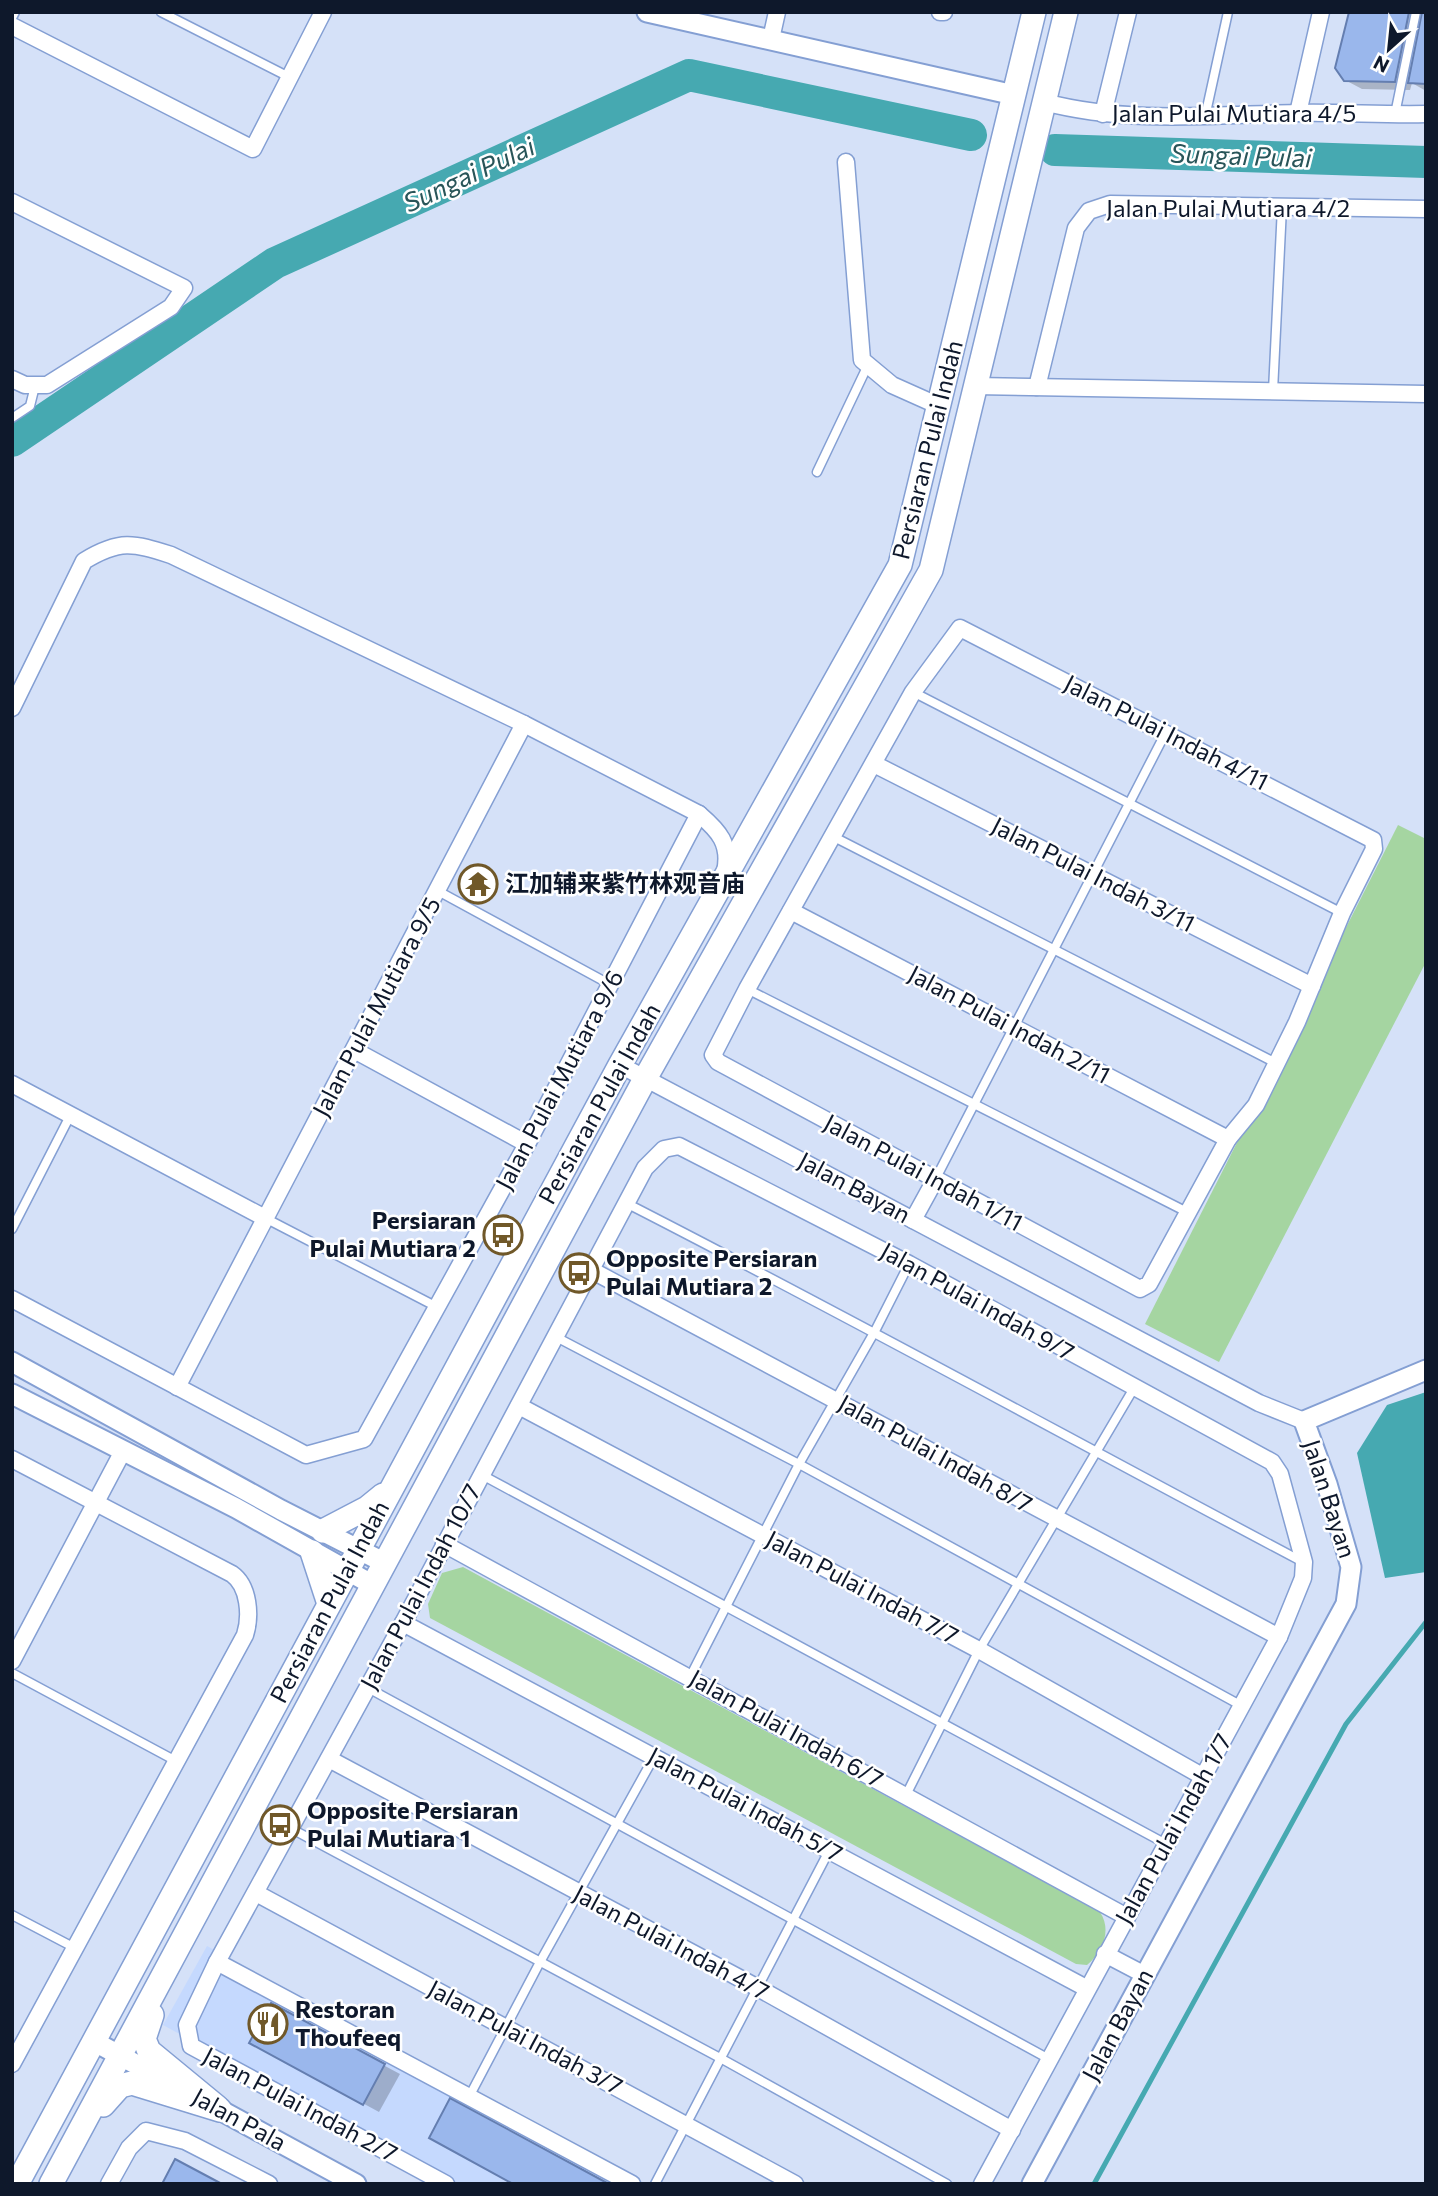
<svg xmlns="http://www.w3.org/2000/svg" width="1438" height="2196" viewBox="0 0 1438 2196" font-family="Commissioner,'Noto Sans SC',sans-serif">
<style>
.built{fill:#c5d9fe}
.green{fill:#a5d5a1}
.water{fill:#46a9b1}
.shadow{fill:#0003}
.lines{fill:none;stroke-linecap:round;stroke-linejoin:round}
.stream{stroke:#46a9b1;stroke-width:5}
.river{stroke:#46a9b1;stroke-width:32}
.building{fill:#9ab7ec;stroke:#647eb0;stroke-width:2}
.service-casing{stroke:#849fd3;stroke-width:11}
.minor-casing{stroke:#849fd3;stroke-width:19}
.tertiary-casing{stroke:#849fd3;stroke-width:23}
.secondary-casing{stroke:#849fd3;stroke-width:26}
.service{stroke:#fff;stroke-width:8}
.minor{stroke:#fff;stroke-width:16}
.tertiary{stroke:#fff;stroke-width:19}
.secondary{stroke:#fff;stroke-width:23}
.labels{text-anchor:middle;stroke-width:5;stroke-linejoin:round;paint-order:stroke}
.street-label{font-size:24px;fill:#0e182b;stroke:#fff}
.poi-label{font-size:24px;font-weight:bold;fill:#0e182b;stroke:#fff;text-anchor:start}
.water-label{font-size:26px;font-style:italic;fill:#295559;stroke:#fff}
</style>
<rect width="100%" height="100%" fill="#d5e1f8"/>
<path class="built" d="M207,1946L646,2184H456L163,2025Z"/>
<g class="green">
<path d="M1398,825L1426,839V962L1219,1362L1145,1324Z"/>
<path d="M463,1567L1100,1912C1112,1930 1103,1952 1087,1965L1076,1964L430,1618L428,1604L442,1573Z"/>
</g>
<path class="water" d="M1426,1392V1572L1385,1578L1357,1453L1387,1405Z"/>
<g class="shadow">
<path d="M1350,12H1426V91L1412,83L1410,90L1362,89L1345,80Z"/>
<path d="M271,2005L400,2074L379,2112L267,2051Z"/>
</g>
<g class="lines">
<path class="stream" d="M1094,2184L1346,1724L1426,1622"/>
<g class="river">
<path d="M1055,150L1426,162"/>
<path d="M12,441L275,263L689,75L971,135"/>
</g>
</g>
<g class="building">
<path d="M1349,12H1409L1395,82L1344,81L1335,68Z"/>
<path d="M1422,12H1426V84L1408,83Z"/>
<path d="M271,2003L385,2064L363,2105L249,2043Z"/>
<path d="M450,2098L609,2184H513L429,2138Z"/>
<path d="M175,2159L222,2184H162Z"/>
</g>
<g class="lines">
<g class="service-casing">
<g id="service">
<path d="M161,12L289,77"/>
<path d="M12,18L15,12"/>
<path d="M1395,114L1416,12"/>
<path d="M1205,117L1228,12"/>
<path d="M1273,391L1282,207"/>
<path d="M12,418L30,406L35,386"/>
<path d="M817,472L867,367"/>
<path d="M913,692L1342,913"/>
<path d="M832,836L1276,1063"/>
<path d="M438,891L611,985"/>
<path d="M747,989L1187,1212"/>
<path d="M935,1180L1166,732"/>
<path d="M626,1203C853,1319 1076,1442 1301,1561"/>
<path d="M265,1218L437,1307"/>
<path d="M12,1229L71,1114"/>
<path d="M556,1337L799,1464L1242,1706"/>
<path d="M482,1475L1168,1845"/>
<path d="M12,1673L176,1761"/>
<path d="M690,1677L799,1464L875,1331L909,1264"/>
<path d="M368,1688L1049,2059"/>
<path d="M906,1795L979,1650L1134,1388"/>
<path d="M290,1828L722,2059L947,2184"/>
<path d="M12,1915L75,1948"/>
<path d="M469,2097L540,1962L654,1757"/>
<path d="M655,2184L830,1849"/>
</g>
</g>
<g class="minor-casing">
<g id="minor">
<path d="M940,12H944"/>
<path d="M12,26L253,149L323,12"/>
<path d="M771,39L777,12"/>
<path d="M1044,102C1127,124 1212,115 1296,113C1339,112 1383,115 1426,114"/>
<path d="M1298,113L1321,12"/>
<path d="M1103,114L1128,12"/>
<path d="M846,162L862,360L892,385L939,406"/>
<path d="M12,202L184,288L171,307L47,385H25L12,379"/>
<path d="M975,386L1426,394"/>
<path d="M1037,387L1076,228L1089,211L1110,204L1426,209"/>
<path d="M960,628L1373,840L1374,849L1342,913L1297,1022L1256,1105L1228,1139L1149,1284L1140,1289L718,1062L713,1055L747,989L913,692Z"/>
<path d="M12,708L84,561C120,539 133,543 171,555L524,724L699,814C719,831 731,844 725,872"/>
<path d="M874,764L1312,986"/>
<path d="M791,911L1228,1139"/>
<path d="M354,1050L527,1144"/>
<path d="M620,1065L1259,1403L1304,1421"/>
<path d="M12,1084L265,1218"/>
<path d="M913,1220L935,1180"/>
<path d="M591,1270L1279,1637"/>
<path d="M12,1299L306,1455L364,1439L527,1144L699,814"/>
<path d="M177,1387L524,724"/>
<path d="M519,1406L979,1650L1202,1776"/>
<path d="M12,1459L232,1574C249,1586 251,1616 245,1635L12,2064"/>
<path d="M444,1544L1127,1917"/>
<path d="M403,1623L1086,1988"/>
<path d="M12,1661L123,1451"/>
<path d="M329,1759L758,1988L1012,2130"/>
<path d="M256,1893L795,2184"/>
<path d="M1105,1954L1145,1975"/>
<path d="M217,1962L632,2184"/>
<path d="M109,2184L129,2148L146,2131L185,2141L269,2184"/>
<path d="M446,2184L191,2046L187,2025L217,1962L403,1623L645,1168L664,1149L679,1146L909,1264L1272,1462L1280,1474L1304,1562L1303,1578L1279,1637L982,2184"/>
</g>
</g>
<g class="tertiary-casing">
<g id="tertiary">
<path d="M647,12L1014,95"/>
<path d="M12,1362L281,1510L385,1563"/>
<path d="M12,1394L236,1508L373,1585"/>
<path d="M95,2042L356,2184"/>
<path d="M1032,2184L1346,1604L1351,1567L1327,1484L1304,1421L1426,1370"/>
</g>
</g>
<g class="secondary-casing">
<g id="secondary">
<path d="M323,1531L367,1508L383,1495"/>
<path d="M312,1552L329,1604"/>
<path d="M152,2015L144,2039L149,2051L217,2107"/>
<path d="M103,2105L120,2086L132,2083L220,2110"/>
<path d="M17,2184L620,1065L900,565L1034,12"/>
<path d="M51,2184L646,1077L931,570L1066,12"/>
</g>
</g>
<use href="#service" class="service"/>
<use href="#minor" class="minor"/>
<use href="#tertiary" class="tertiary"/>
<use href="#secondary" class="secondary"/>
</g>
<defs>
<g id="temple-ring" transform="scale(2.0125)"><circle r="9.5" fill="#fff" stroke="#705829" stroke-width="1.5"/><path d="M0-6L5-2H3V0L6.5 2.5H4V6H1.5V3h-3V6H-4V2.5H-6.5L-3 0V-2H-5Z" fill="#705829"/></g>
<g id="bus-ring" transform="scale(2.0125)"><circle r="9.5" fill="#fff" stroke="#705829" stroke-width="1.5"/><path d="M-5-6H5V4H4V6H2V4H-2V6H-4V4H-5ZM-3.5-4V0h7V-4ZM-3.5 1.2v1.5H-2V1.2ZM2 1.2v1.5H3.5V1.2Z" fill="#705829"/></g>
<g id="restaurant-ring" transform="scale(2.0125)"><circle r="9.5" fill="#fff" stroke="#705829" stroke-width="1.5"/><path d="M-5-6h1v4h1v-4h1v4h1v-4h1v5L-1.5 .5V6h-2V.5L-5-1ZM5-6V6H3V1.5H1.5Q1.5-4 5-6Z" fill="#705829"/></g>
</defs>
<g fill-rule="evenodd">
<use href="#temple-ring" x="478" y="884"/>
<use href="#bus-ring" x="503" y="1235"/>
<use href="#bus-ring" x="579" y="1273"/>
<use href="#bus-ring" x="280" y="1825"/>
<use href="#restaurant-ring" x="268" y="2024"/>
</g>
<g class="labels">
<g class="street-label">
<text x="1234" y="122">Jalan Pulai Mutiara 4/5</text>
<text x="1228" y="217">Jalan Pulai Mutiara 4/2</text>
<text transform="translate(928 450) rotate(-76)" y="8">Persiaran Pulai Indah</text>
<text transform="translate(1166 733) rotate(27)" y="8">Jalan Pulai Indah 4/11</text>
<text transform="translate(1093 875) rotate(27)" y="8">Jalan Pulai Indah 3/11</text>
<text transform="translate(377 1007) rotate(-62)" y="8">Jalan Pulai Mutiara 9/5</text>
<text transform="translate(1009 1025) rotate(28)" y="8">Jalan Pulai Indah 2/11</text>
<text transform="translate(560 1080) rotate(-62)" y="8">Jalan Pulai Mutiara 9/6</text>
<text transform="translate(600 1104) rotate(-61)" y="8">Persiaran Pulai Indah</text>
<text transform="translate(923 1173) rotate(28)" y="8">Jalan Pulai Indah 1/11</text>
<text transform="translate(854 1188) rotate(28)" y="8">Jalan Bayan</text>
<text transform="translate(977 1302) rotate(29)" y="8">Jalan Pulai Indah 9/7</text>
<text transform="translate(935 1454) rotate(29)" y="8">Jalan Pulai Indah 8/7</text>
<text transform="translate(1329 1499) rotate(72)" y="8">Jalan Bayan</text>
<text transform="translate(421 1587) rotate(-62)" y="8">Jalan Pulai Indah 10/7</text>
<text transform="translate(862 1588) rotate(28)" y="8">Jalan Pulai Indah 7/7</text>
<text transform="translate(330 1602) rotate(-62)" y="8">Persiaran Pulai Indah</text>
<text transform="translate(786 1729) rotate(29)" y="8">Jalan Pulai Indah 6/7</text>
<text transform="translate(745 1805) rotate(28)" y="8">Jalan Pulai Indah 5/7</text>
<text transform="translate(1174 1829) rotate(-61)" y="8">Jalan Pulai Indah 1/7</text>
<text transform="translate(671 1943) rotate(28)" y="8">Jalan Pulai Indah 4/7</text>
<text transform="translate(1118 2025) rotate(-62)" y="8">Jalan Bayan</text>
<text transform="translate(525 2038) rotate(28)" y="8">Jalan Pulai Indah 3/7</text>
<text transform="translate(300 2105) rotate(28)" y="8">Jalan Pulai Indah 2/7</text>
<text transform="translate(239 2120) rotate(29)" y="8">Jalan Pala</text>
</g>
<g class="poi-label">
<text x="505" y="892">江加辅来紫竹林观音庙</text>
<text x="476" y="1229" text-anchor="end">Persiaran<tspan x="476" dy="28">Pulai Mutiara 2</tspan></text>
<text x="606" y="1267">Opposite Persiaran<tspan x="606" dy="28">Pulai Mutiara 2</tspan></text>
<text x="307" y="1819">Opposite Persiaran<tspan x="307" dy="28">Pulai Mutiara 1</tspan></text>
<text x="295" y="2018">Restoran<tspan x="295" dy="28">Thoufeeq</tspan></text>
</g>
<g class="water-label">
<text transform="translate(1241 156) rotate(2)" y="9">Sungai Pulai</text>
<text transform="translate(469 175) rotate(-25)" y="9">Sungai Pulai</text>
</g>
</g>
<rect width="1438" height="2196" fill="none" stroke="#0e182b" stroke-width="28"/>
<g transform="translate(1389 49) rotate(207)" stroke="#ffffff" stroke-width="5" paint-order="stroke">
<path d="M0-5L12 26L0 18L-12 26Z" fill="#0e182b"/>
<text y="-10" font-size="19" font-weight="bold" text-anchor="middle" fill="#0e182b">N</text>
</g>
</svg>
